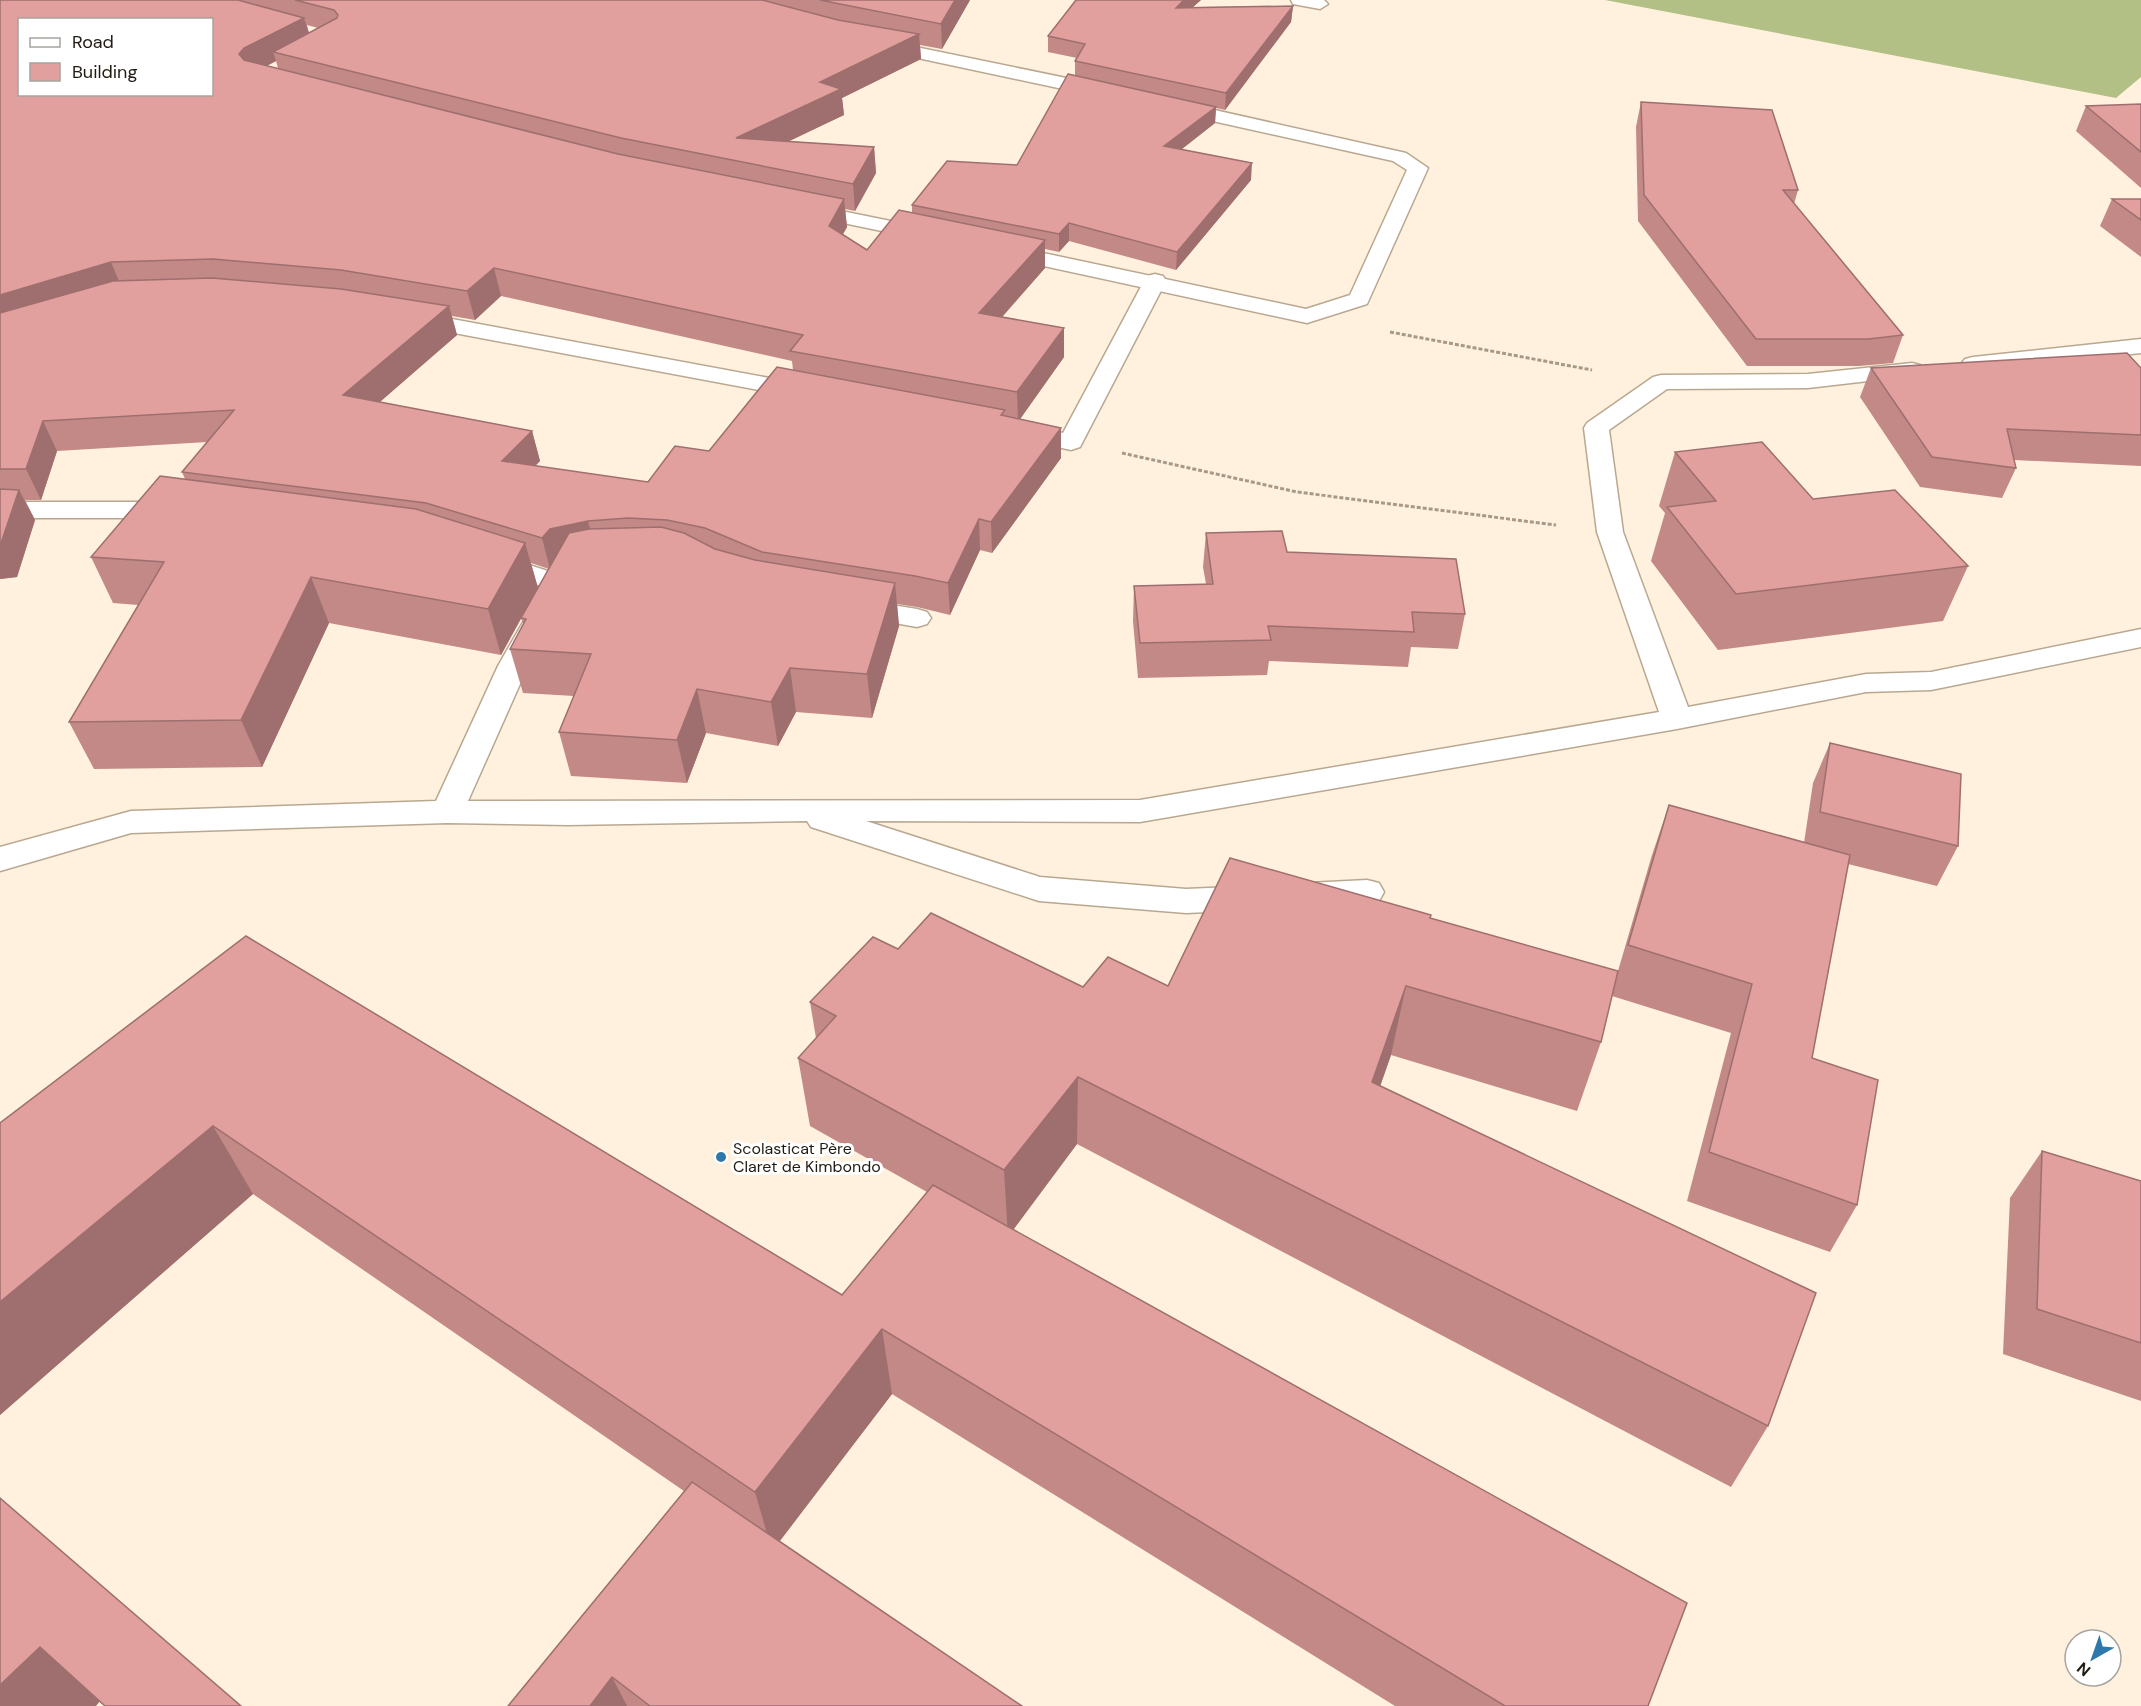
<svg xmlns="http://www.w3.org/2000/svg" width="2141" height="1706" viewBox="0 0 2141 1706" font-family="'DM Sans',sans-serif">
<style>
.forest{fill:#b2c086}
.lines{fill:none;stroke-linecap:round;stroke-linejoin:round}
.lane-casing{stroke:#b9a891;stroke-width:3}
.street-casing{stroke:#b9a891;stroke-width:3}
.path{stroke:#a59a8a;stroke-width:3;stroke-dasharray:4 2;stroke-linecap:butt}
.lane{fill:#fff;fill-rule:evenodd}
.street{fill:#fff;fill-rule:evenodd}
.wall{fill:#c28987;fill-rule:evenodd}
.shaded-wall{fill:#9e6f6e}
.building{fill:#e19f9d;stroke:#9e6f6e;stroke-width:1.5;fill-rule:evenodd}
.poi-dot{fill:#2e79ac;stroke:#fff;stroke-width:2}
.labels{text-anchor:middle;stroke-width:6;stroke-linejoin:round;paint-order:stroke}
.poi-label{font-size:16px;fill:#211b12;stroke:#fff;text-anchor:start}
</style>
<rect width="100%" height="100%" fill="#fff1dd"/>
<path class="forest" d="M1605,0H2141V77L2116,98Z"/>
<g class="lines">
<g class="lane-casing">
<g id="lane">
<path d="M1155,274L1163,276L1166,281L1080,447L1071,450L1008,436L1005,431L1008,426L1017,424L1063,433L1144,281L1147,276Z"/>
<path d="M409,311L807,385L816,387L819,392L816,397L807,399L401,323L398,318L401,313Z"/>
<path d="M2141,339V353L1973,371L1965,369L1961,364L1965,359L1973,357Z"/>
<path d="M1912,363L1920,365L1924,370L1920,375L1808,388L1667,389L1609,430L1623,532L1688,707L1866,674L1931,672L2141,629V647L1931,690L1866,692L1677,729L1140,822L866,821L1040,877L1186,889L1254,886L1266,889L1271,898L1266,907L1254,910L1186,913L1039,901L811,827L807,821L568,825L447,823L131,833L0,871V847L131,811L436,801L498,666L526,617L536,614L546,617L550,623L528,666L468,801L1140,800L1659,712L1597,532L1584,428L1587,423L1653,377L1661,375L1808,374Z"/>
<path d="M0,502H178L187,504L191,510L187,516L178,518H0Z"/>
<path d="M492,553L551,572C560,559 573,555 589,559L593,565L589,571L578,574L567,589L557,591L482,567L478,561L482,555Z"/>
<path d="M854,599L917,609L927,612L931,618L927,624L917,627L844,614L840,608L844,602Z"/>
<path d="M1367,880L1379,883L1384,892L1379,901C1355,908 1320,911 1296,904L1291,895L1296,886L1308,883Z"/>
</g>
</g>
<g class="street-casing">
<g id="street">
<path d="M1291,0H1324L1328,4L1320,9L1293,4Z"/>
<path d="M877,39L1105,86L1114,92L1105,98L871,48L868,44Z"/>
<path d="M1170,100L1406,153L1428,168L1367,304L1307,323L993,255L990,250L993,245L1001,244L1306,309L1350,295L1407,170L1393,161L1163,110L1161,106Z"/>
<path d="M802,203L930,229L937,231L941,235L937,239L930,241L795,213L792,209L795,205Z"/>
</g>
</g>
<g class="path">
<path d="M1390,332L1592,370"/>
<path d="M1122,453L1297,492L1556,525"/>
</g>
<use href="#lane" class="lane"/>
<use href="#street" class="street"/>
</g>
<g class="wall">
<path d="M0,0H970L942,49L920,45L921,59L842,98L844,115L788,141L874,147L876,173L855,211L845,209L847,227L843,234L867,250L912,213V205L1017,165L1075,76V61L1077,58L1048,52V36L1201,0L1193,7L1293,6L1291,22L1225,110L1216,108L1215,123L1182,149L1251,180L1176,270L1069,241L1059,252L1045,249V268L1002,317L1064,357L1020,419L1061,428V458L992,553L980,550L950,615L917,607L897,604L899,626L872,718L796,712L778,746L706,733L687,783L571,776L559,732L574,696L523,693L510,649L523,624L521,618L501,655L329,623L262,767L94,769L69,722L138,605L113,603L91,557L185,479L182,472L207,442L57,451L41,500H25L35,520L17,577L0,579ZM307,25L318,28L309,33ZM276,61L278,68L267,66ZM501,296L792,361L793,370L709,451L648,482L535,466L540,461L532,431L380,402L457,335L452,316L475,320ZM531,563L549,569L538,588Z"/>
<path d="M1641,102L1798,190L1794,204L1903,335L1893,363L1859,366H1747L1638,221L1636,127Z"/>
<path d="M2141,104V188L2076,131L2086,106Z"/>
<path d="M2112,199H2141V257L2100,226Z"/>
<path d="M1871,368H2141V466L2014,460L2016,468L2002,498L1920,487L1860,397Z"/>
<path d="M1675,452L1813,499L1968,566L1943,621L1718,650L1651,561L1665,513L1659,506Z"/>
<path d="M1206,533L1287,552L1465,614L1458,649L1411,647L1408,667L1269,661L1267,675L1138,678L1133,621L1134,586L1206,584L1203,567Z"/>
<path d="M1830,743L1958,846L1937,886L1848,864L1812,1058L1857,1205L1830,1252L1687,1201L1731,1033L1612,996L1601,1042L1577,1111L1391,1055L1380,1086L1768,1426L1731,1487L1077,1144L1013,1229L1648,1706H1395L892,1394L780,1541L1022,1706H508L684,1491L253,1194L0,1415V1123L246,936L842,1295L927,1192L810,1126L798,1058L816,1038L810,1002L898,949L1083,987L1168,986L1430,918L1618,971L1652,855L1669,805L1804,843L1813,783Z"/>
<path d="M2042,1151L2141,1181V1401L2003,1354L2010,1198Z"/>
</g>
<g class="shaded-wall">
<path d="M955,0H970L942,49L941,24Z"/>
<path d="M1184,0H1201L1175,23L1176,8Z"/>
<path d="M1293,6L1291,22L1225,110L1226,93Z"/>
<path d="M304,18L312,43L273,52L276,61L252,73L239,54L244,48Z"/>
<path d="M919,34L921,59L842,98L844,115L744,163L736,138L820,82Z"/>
<path d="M1216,107L1215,123L1164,163V146Z"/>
<path d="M874,147L876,173L855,211L853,184Z"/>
<path d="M1252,163L1251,180L1176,270L1177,252Z"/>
<path d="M844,199L847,227L832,253L829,226Z"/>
<path d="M1069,223V241L1059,252V234Z"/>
<path d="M1045,240V268L980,342L979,313Z"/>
<path d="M111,262L123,291L0,328V295Z"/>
<path d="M494,268L501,296L475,320L467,291Z"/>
<path d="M449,306L457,335L353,425L343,395Z"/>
<path d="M1064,328V357L1018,422L1017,392Z"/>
<path d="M43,421L57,451L41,500L26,469Z"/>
<path d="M1061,428V458L992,553L991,522Z"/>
<path d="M532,431L540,461L510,491L502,461Z"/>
<path d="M19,490L35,520L17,577L0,579V546Z"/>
<path d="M979,519L980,550L950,615L948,583Z"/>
<path d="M588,521L596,552L550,569L542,538L550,529Z"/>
<path d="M525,543L538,588L501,655L488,609Z"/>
<path d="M311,577L329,623L262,767L241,720Z"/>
<path d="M895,583L899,626L872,718L867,674Z"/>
<path d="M790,668L796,712L778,746L771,702Z"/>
<path d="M697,689L706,733L687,783L677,740Z"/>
<path d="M1406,986L1391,1055L1358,1150L1372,1082Z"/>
<path d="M1078,1077L1077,1144L1008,1237L1004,1170Z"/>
<path d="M213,1126L253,1194L0,1415V1302Z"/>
<path d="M882,1329L892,1394L772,1551L755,1492Z"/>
<path d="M40,1647L100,1701L96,1706H0V1685Z"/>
<path d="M612,1677L627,1706H590Z"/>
</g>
<g class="building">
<path d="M0,0H238L304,18L244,48L239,54L244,60L618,154L844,199L829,226L867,250L899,210L1045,240L979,313L1064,328L1017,392L790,351L803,335L494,268L467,291L341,270L213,259L111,262L0,295ZM20,20H212V94H20Z"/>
<path d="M295,0H762L838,20L919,34L820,82L841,89L736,138L874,147L853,184L621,138L273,52L337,18L338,15L334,10Z"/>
<path d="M820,0H955L941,24Z"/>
<path d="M1076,0H1184L1176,8L1293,6L1226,93L1075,61L1085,44L1048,36Z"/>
<path d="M1068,74L1216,107L1164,146L1252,163L1177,252L1069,223L1059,234L912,205L947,161L1017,165Z"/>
<path d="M1641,102L1772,110L1798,190H1783L1903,335L1869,339H1756L1644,195Z"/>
<path d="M2141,104V152L2086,106Z"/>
<path d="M2112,199H2141V220Z"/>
<path d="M212,278L341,289L449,306L343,395L532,431L502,461L648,482L675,446L709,451L777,367L1005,410L1001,415L1061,428L991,522L979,519L948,583L915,576L762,552L705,528L667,520L628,518L588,521L550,529L542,538L426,503L182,472L234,410L43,421L26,469H0V313L113,281Z"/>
<path d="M2127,353L2141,368V435L2007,429L2016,468L1932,457L1871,368Z"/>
<path d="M1762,442L1813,499L1895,490L1968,566L1736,594L1667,507L1716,501L1675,452Z"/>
<path d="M160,476L416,509L525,543L488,609L311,577L241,720L69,722L164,562L91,557Z"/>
<path d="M0,489L19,490L0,546Z"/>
<path d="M661,527L684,533L715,549L755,560L895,583L867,674L790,668L771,702L697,689L677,740L559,732L591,654L510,649L526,619L521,618L569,533L589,529Z"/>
<path d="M1282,531L1287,552L1456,559L1465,614L1412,612L1414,632L1268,626L1271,640L1140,643L1134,586L1213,584L1206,533Z"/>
<path d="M1830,743L1961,774L1958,846L1820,812Z"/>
<path d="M1669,805L1850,855L1812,1058L1878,1080L1857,1205L1709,1152L1752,984L1628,945Z"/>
<path d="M1230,858L1431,915L1430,918L1618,971L1601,1042L1406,986L1372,1082L1816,1293L1768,1426L1078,1077L1004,1170L798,1058L836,1016L810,1002L873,937L898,949L931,913L1083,987L1108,957L1168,986Z"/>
<path d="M246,936L842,1295L933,1185L1687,1603L1648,1706H1505L882,1329L755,1492L213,1126L0,1302V1123Z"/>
<path d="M2042,1151L2141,1181V1343L2037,1309Z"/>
<path d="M692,1482L1022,1706H650L612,1677L590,1706H508Z"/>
<path d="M0,1498L241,1706H105L40,1647L0,1685Z"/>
</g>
<circle class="poi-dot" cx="721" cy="1157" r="6"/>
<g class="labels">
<g class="poi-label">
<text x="733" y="1154">Scolasticat Père<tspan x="733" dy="18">Claret de Kimbondo</tspan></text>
</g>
</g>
<rect x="18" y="18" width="195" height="78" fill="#ffffff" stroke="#a6a4a0" stroke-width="1.5"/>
<rect x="30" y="38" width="30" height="9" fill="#ffffff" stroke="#a6a4a0" stroke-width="1.5"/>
<text x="72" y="48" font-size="18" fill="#211b12">Road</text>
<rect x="30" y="63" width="30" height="18" fill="#e19f9d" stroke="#a6a4a0" stroke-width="1.5"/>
<text x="72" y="78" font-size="18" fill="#211b12">Building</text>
<g transform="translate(2093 1658) rotate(220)"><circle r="28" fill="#ffffff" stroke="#a6a4a0" stroke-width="1.5"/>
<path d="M0-4.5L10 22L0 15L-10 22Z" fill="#2e79ac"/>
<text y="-9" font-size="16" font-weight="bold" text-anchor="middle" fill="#211b12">N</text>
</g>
</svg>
